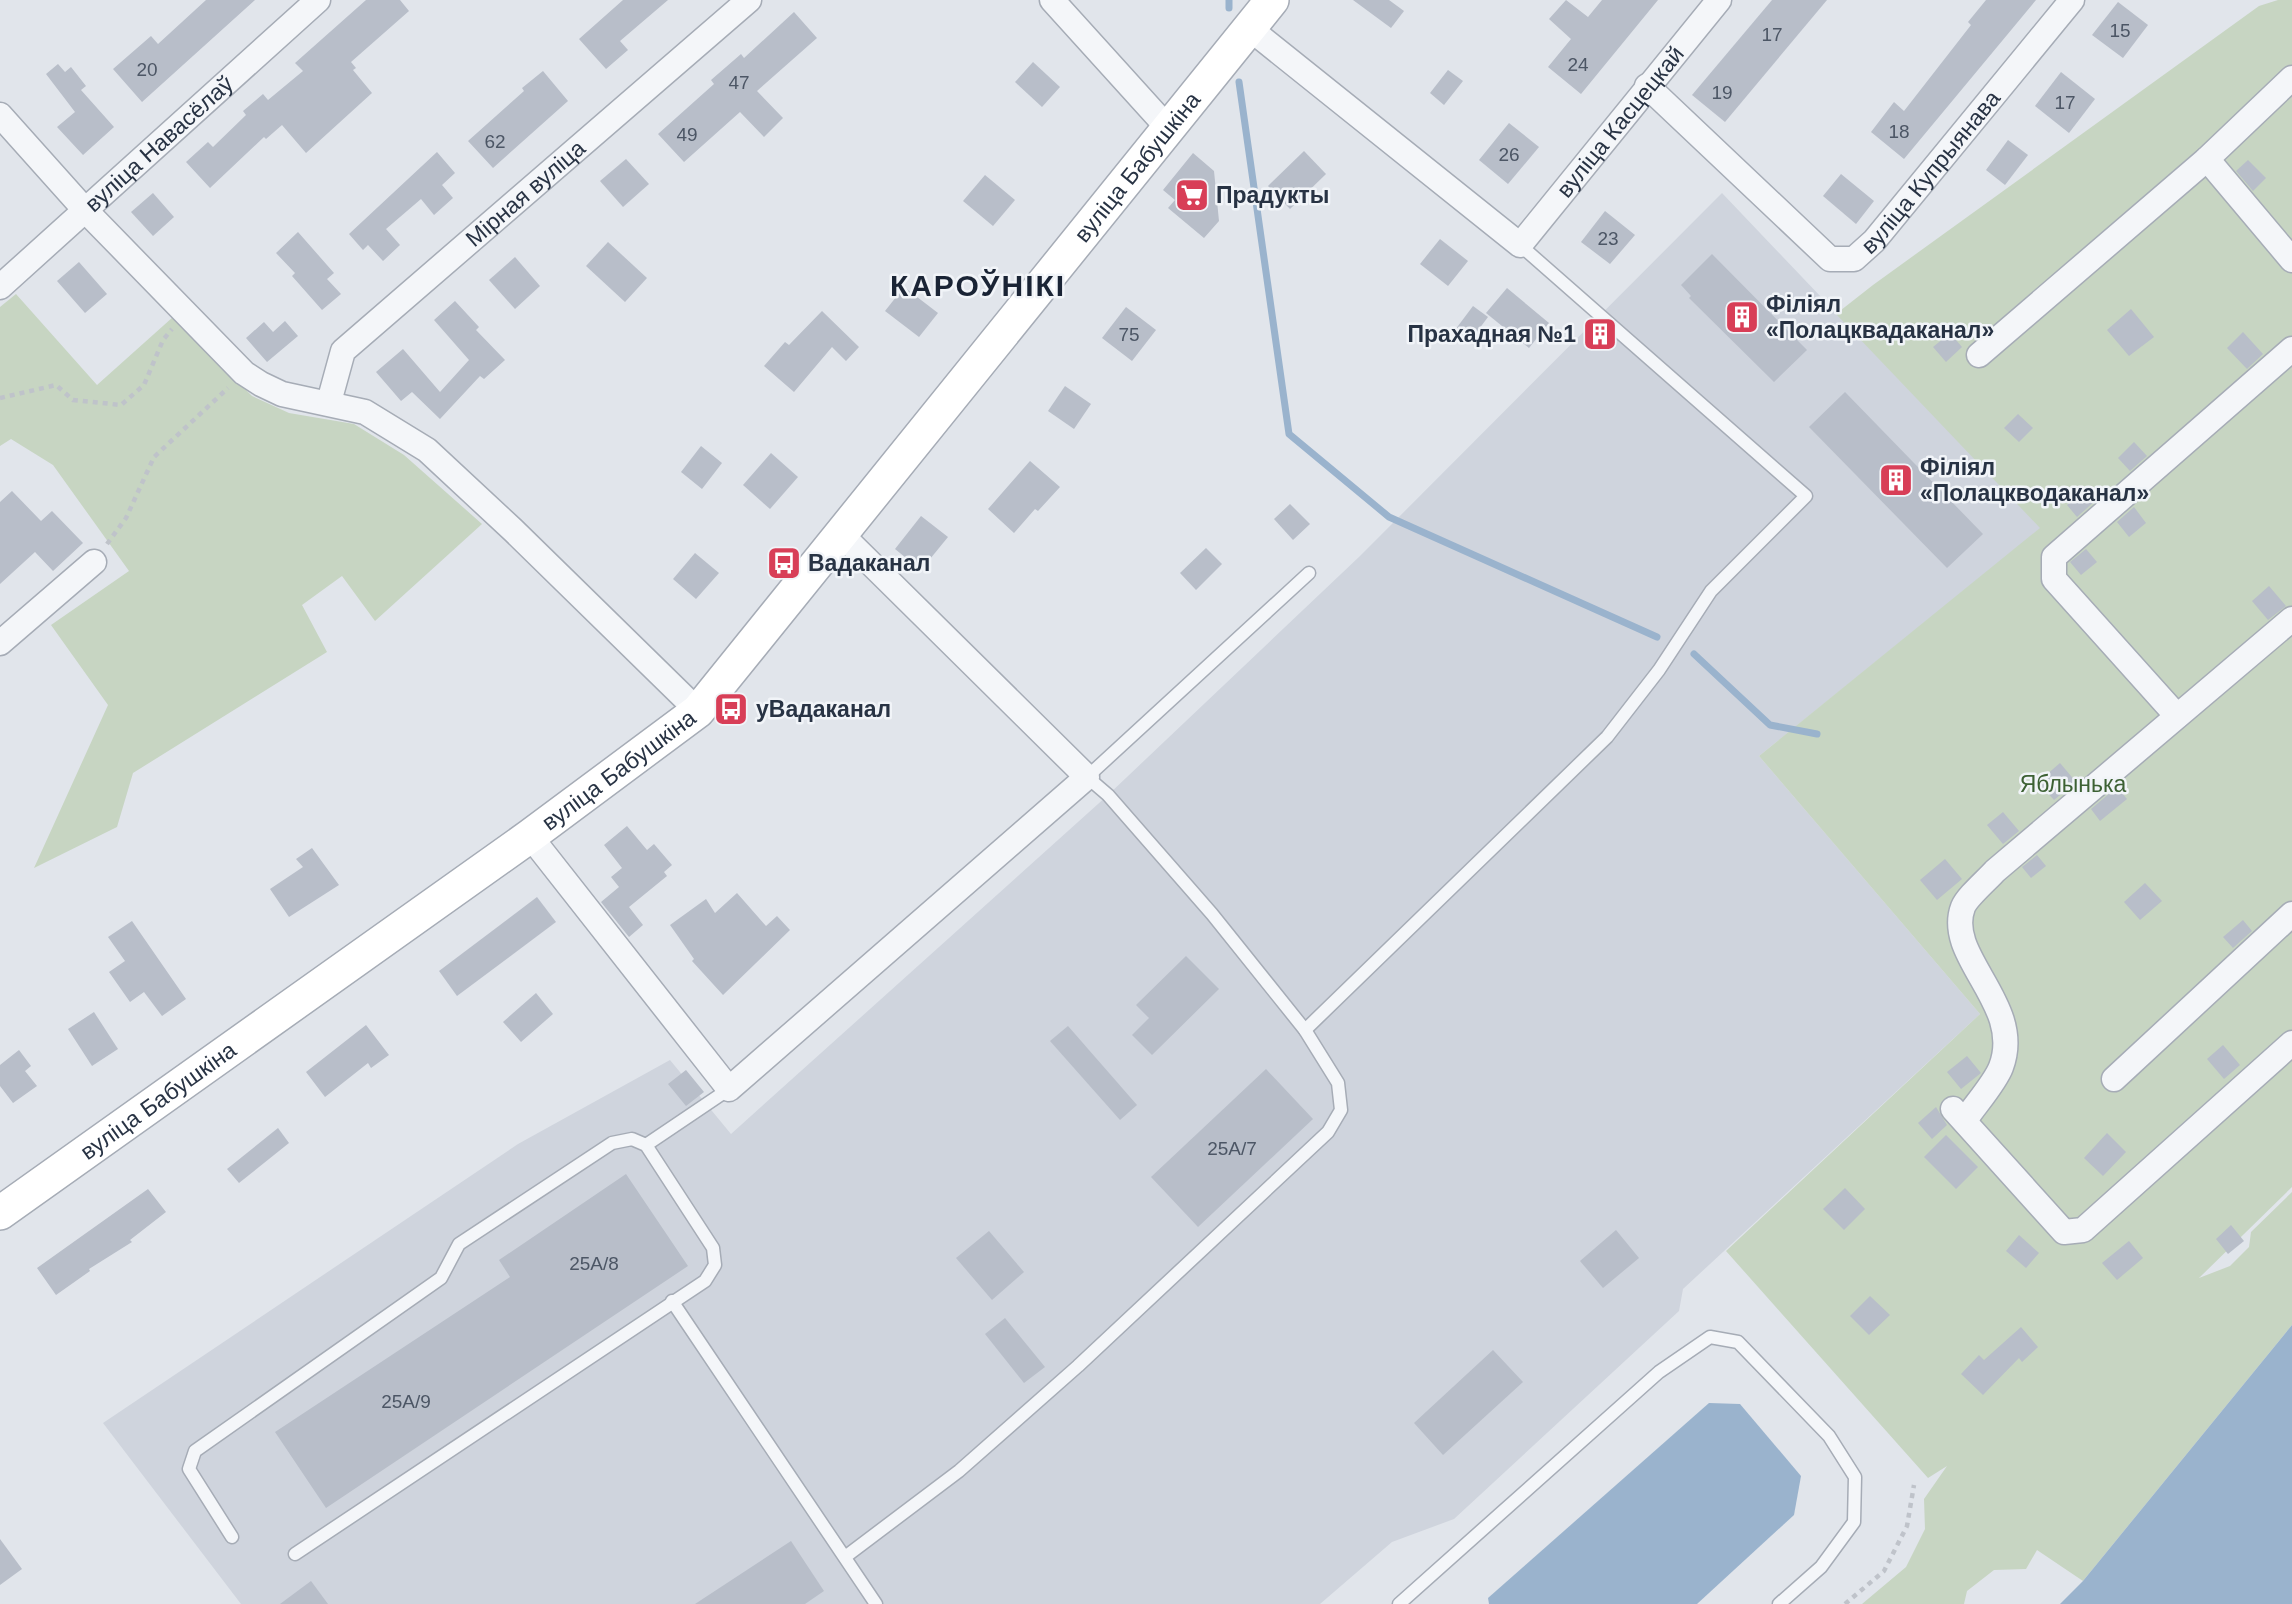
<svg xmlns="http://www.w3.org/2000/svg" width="2292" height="1604" viewBox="0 0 2292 1604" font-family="Helvetica,sans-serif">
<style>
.built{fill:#cfd4dd}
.green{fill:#c7d5c2}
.water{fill:#9ab3cd}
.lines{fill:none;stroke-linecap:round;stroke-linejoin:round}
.stream{stroke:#9ab3cd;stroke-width:7}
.building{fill:#b8bec9}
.lane-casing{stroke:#a6acb6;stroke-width:15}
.street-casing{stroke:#a6acb6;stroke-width:27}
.secondary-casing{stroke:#a6acb6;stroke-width:36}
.path{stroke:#bfc3ca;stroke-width:4.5;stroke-dasharray:5 5;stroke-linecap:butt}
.lane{stroke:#f4f6f9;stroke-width:12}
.street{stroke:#f4f6f9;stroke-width:24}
.secondary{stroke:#fff;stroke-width:33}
.labels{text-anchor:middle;stroke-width:5;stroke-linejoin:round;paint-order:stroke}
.number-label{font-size:19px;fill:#4c5665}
.street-label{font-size:23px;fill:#283344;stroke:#f1f4f8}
.poi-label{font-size:23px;font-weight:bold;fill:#283344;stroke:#f1f4f8;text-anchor:start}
.park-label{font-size:23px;fill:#3d6134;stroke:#f1f4f8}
.district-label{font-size:30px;font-weight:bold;letter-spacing:2px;fill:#1a2435;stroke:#f1f4f8}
</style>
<rect width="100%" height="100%" fill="#e1e5eb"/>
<path class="built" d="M1722,193L2041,528L1759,756L1980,1014L1683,1289L1679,1311L1454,1519L1392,1542L1320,1604H241L103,1423L518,1144L670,1060L731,1134L1108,795L1360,556Z"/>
<g class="green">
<path d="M2278,0H2292V1187L2199,1278L2230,1266L2249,1247L2251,1232L2292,1192V1325L2083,1581L2037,1550L2026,1569L1994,1570L1967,1591L1964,1604H1862L1906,1567L1925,1529L1924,1499L1947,1466L1928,1478L1726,1251L1980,1014L1759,756L2040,528L1836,314L1873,285L2259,6Z"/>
<path d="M16,294L97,385L173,317L252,396L289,413L354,424L404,455L482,524L375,621L342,576L302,605L327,652L133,773L117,827L34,868L108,705L51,625L129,571L53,465L11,439L0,446V307Z"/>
</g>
<g class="water">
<path d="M2292,1325V1604H2060L2083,1581Z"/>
<path d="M1709,1403L1740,1404L1801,1476L1794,1515L1697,1604H1489L1488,1598Z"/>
</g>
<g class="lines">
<g class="stream">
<path d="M1229,8V0"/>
<path d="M1239,82L1289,434L1389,517L1657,637"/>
<path d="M1694,654L1770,725L1817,734"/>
</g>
</g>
<g class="building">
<path d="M206,0H255L142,102L113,69L151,36L158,44Z"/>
<path d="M366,0H400L409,11L351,62L356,68L353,70L372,93L306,153L282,125L266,139L264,137L210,188L186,162L208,142L213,147L246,115L243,111L263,94L268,100L303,71L295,63Z"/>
<path d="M623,0H668L620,41L628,50L606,69L579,39Z"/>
<path d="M1353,0H1389L1404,11L1391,28Z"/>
<path d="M1566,0L1588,17L1602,0H1658L1581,94L1548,67L1571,39L1549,19Z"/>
<path d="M1772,0H1827L1725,122L1692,95Z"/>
<path d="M1986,0H2036L1904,159L1871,132L1894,102L1904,111L1971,25L1968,22Z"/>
<path d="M2118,2L2148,25L2123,58L2092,35Z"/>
<path d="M794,12L817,38L757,91L783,118L764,137L740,112L684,162L658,134L714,84L711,80L741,54L744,58Z"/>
<path d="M1033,62L1060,87L1042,107L1015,82Z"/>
<path d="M58,64L65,72L71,67L86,86L81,90L114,127L83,155L57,127L75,112L46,74Z"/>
<path d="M1448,70L1463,81L1444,105L1430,93Z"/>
<path d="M543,71L568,101L493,168L468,141L524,91L522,88Z"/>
<path d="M2061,72L2095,99L2069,133L2035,106Z"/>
<path d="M1509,123L1539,147L1508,184L1479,160Z"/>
<path d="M2008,140L2028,155L2005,185L1986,170Z"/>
<path d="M1304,151L1326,174L1290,209L1268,186Z"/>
<path d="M437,152L455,173L442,185L453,198L434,215L421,199L386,229L400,245L383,261L368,245L363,250L349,234Z"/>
<path d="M1193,153L1214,171L1219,221L1204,238L1168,208L1175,200L1163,190Z"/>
<path d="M626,159L649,184L623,207L600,181Z"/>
<path d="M2248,160L2266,178L2253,191L2236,171Z"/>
<path d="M1841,174L1874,201L1856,224L1823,196Z"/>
<path d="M985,175L1015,200L993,226L963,201Z"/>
<path d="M153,193L174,217L153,236L131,212Z"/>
<path d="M1605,211L1635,235L1610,264L1581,242Z"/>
<path d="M298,232L334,273L327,279L341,294L322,310L292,276L295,273L276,253Z"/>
<path d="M1440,239L1468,261L1448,286L1420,264Z"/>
<path d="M608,242L647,278L625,302L586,266Z"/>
<path d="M1712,254L1807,350L1774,382L1689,298L1691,296L1681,285Z"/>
<path d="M515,257L540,286L515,309L489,280Z"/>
<path d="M79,262L107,294L85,313L57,281Z"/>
<path d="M904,287L938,313L919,337L885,311Z"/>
<path d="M1507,288L1549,323L1529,348L1486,313Z"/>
<path d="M455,301L479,327L476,330L505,360L484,379L480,376L440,419L412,392L401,401L376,372L403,349L440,392L469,360L434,320Z"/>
<path d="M1473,306L1488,317L1470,341L1455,330Z"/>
<path d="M1126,307L1156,330L1132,361L1102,338Z"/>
<path d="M2131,309L2154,337L2129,356L2107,330Z"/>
<path d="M822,311L859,347L846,361L832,347L794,392L764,366L785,342L789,345Z"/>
<path d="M285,321L298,336L267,362L246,338L264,322L273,332Z"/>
<path d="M2243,332L2263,354L2247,369L2227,348Z"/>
<path d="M1950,333L1962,347L1946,362L1933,347Z"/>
<path d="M1065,386L1091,404L1074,429L1048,411Z"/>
<path d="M1845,392L1983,534L1947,568L1809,427Z"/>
<path d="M2018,414L2033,428L2019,442L2004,428Z"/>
<path d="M2134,442L2147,456L2130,471L2118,458Z"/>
<path d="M701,446L722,463L702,489L681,472Z"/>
<path d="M771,453L798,477L770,509L743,485Z"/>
<path d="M1030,461L1060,487L1038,511L1035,509L1014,533L988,509Z"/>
<path d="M2086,489L2095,501L2077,517L2067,505Z"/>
<path d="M12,491L41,521L52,511L83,543L53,571L35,552L0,584V502Z"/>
<path d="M1290,504L1310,524L1293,540L1274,519Z"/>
<path d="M2134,507L2146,523L2129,537L2117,522Z"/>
<path d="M921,516L948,537L921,570L895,549Z"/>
<path d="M1206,548L1222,564L1196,590L1180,573Z"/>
<path d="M2086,549L2097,562L2081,575L2070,562Z"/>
<path d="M695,553L719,573L696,599L673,579Z"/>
<path d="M2269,586L2286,606L2268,620L2252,601Z"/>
<path d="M2060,763L2076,782L2054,800L2038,782Z"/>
<path d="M2117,787L2127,799L2100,821L2091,809Z"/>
<path d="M2003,812L2019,831L2003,844L1987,825Z"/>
<path d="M627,826L647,850L654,844L672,865L664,872L667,876L629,907L643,925L629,937L601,902L619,887L611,877L622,868L604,845Z"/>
<path d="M312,848L339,885L289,917L270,889L303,867L296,859Z"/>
<path d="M2037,855L2046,866L2031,878L2022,867Z"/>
<path d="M1945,859L1962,879L1937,900L1920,880Z"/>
<path d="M2145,883L2162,901L2140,920L2124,902Z"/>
<path d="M737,893L766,926L777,916L790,930L723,995L692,961L694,959L670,925L706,899L715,913Z"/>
<path d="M537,897L556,922L457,996L439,971Z"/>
<path d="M2243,920L2252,931L2233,948L2223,937Z"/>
<path d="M132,921L186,999L162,1016L144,992L130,1002L109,972L125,961L108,937Z"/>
<path d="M1186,956L1219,989L1152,1055L1132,1035L1149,1018L1136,1005Z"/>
<path d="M536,993L553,1014L521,1042L503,1022Z"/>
<path d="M94,1012L118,1049L92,1066L68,1029Z"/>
<path d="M366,1025L389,1055L371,1068L368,1063L325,1097L306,1072Z"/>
<path d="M1068,1026L1137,1105L1120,1120L1050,1041Z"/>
<path d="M2223,1045L2240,1065L2224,1079L2207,1059Z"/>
<path d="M19,1050L31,1066L25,1071L37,1086L13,1103L0,1086V1065Z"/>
<path d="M1967,1056L1981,1073L1961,1089L1947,1072Z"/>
<path d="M1266,1069L1313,1119L1198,1227L1151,1177Z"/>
<path d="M686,1070L704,1092L686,1106L668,1084Z"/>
<path d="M1936,1107L1947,1125L1932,1139L1918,1123Z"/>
<path d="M278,1128L289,1143L239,1183L227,1169Z"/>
<path d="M2107,1133L2126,1152L2103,1176L2084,1158Z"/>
<path d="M1946,1135L1978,1167L1956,1189L1924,1157Z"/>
<path d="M626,1174L688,1266L326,1508L275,1432L510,1277L499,1260Z"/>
<path d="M1845,1188L1865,1209L1844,1230L1823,1209Z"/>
<path d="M148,1189L166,1212L130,1240L132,1242L89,1269L90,1271L56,1295L37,1268Z"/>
<path d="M2231,1225L2244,1241L2228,1254L2216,1239Z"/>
<path d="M1616,1230L1639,1258L1603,1288L1580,1261Z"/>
<path d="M989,1231L1024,1272L992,1300L956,1258Z"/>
<path d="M2019,1235L2039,1253L2026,1268L2006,1251Z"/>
<path d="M2129,1241L2143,1258L2117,1280L2102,1263Z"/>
<path d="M1870,1296L1890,1315L1869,1335L1850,1316Z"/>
<path d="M1005,1318L1045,1367L1024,1383L985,1334Z"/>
<path d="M2021,1327L2038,1347L2022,1362L2019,1358L1983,1395L1961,1374L1979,1355L1984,1360Z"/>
<path d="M1493,1350L1523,1382L1443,1455L1414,1423Z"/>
<path d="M0,1539L22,1569L0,1585Z"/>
<path d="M791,1541L824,1591L805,1604H695Z"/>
<path d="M311,1581L328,1604H280Z"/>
</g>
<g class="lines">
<g class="lane-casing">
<g id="lane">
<path d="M1305,1030L1607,737L1659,670L1711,591L1806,496L1520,245"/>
<path d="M646,1145L729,1089"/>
<path d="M672,1301L876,1604"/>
<path d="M232,1537L189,1469L195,1451L441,1278L459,1244L612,1143L632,1139L646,1145L713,1248L715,1265L705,1281L295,1554"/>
<path d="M845,1557L959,1471L1078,1366L1328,1132L1341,1110L1338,1083L1305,1030L1212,914L1108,795L1087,777L1309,573"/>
<path d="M1399,1604L1659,1372L1710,1337L1738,1342L1829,1436L1855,1477L1854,1522L1821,1567L1779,1604"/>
</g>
</g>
<g class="street-casing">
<g id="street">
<path d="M1052,0L1167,127"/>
<path id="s1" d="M1249,28L1520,245L1719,0"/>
<path id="s2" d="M1647,86L1830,259H1854L1874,241L2072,0"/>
<path d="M0,115L85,210L244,373L261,384L282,394L365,412L427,450L513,530L698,711"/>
<path d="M2207,159L2292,260"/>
<path id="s3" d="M0,287L318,0"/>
<path d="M1979,355L2207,159L2292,78"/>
<path id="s4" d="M329,402L343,351L749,0"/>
<path d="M0,643L94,562"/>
<path d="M2177,716L2054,579V557L2292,349"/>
<path d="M530,836L729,1089L1087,777L841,534"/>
<path d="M2114,1079L2292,914"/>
<path d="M1953,1109L2064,1232L2083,1230L2292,1043"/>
<path d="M1965,1120C1975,1105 1995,1083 2001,1067C2025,1004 1944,957 1963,907C1967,897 1987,880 1995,871L2292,619"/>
</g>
</g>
<g class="secondary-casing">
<g id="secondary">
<path id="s5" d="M0,1213L530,836L698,711L1272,0"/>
</g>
</g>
<g class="path">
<path d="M0,398L56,385L73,400L121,405L144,385L163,340L172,329"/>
<path d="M107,544L126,518L154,457L228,388"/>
<path d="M1845,1604L1884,1571L1907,1526L1914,1485"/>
</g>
<use href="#lane" class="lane"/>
<use href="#street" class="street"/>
<use href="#secondary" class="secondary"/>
</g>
<defs>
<g id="supermarket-square" transform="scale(1.75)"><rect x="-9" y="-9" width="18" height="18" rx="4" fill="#d83e57" stroke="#f1f4f8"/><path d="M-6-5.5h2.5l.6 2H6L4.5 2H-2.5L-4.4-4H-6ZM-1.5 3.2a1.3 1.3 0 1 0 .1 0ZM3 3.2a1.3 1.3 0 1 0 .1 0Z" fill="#fff"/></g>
<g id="building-square" transform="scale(1.75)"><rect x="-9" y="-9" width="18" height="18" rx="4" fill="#d83e57" stroke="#f1f4f8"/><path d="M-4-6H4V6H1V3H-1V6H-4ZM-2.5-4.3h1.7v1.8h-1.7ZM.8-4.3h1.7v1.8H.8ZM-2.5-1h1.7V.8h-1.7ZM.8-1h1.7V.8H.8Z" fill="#fff"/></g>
<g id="bus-square" transform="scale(1.75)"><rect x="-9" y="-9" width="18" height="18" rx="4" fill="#d83e57" stroke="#f1f4f8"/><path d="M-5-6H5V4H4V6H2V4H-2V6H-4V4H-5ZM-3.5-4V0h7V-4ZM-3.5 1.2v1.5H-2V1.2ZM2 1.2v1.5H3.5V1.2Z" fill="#fff"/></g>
</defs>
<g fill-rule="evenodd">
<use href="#supermarket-square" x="1192" y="195"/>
<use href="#building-square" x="1742" y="317"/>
<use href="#building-square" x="1600" y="334"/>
<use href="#building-square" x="1896" y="480"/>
<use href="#bus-square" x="784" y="563"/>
<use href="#bus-square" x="731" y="709"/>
</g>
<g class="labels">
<g class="number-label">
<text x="2120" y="37">15</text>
<text x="1772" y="41">17</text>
<text x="1578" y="71">24</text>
<text x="147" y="76">20</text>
<text x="739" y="89">47</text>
<text x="1722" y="99">19</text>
<text x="2065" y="109">17</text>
<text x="1899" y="138">18</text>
<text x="687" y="141">49</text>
<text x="495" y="148">62</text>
<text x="1509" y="161">26</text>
<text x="1608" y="245">23</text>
<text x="1129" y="341">75</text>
<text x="1232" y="1155">25А/7</text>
<text x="594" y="1270">25А/8</text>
<text x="406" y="1408">25А/9</text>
</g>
<g class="street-label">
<text dy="8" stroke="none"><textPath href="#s1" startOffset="506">вуліца Касцецкай</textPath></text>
<text dy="8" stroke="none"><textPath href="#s3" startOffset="214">вуліца Навасёлаў</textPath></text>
<text dy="8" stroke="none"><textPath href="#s5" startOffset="1559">вуліца Бабушкіна</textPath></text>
<text dy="8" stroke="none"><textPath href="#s2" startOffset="392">вуліца Купрыянава</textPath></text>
<text dy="8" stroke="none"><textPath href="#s4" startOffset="294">Мірная вуліца</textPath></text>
<text dy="8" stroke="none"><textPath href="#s5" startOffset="761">вуліца Бабушкіна</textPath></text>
<text dy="8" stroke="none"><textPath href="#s5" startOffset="194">вуліца Бабушкіна</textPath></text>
</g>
<g class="poi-label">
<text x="1216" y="203">Прадукты</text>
<text x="1766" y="312">Філіял<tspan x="1766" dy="26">«Полацквадаканал»</tspan></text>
<text x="1576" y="342" text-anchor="end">Прахадная №1</text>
<text x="1920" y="475">Філіял<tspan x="1920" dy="26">«Полацкводаканал»</tspan></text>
<text x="808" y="571">Вадаканал</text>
<text x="756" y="717">уВадаканал</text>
</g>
<g class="park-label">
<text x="2073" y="792">Яблынька</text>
</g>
<g class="district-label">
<text x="978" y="296">КАРОЎНІКІ</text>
</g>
</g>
</svg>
